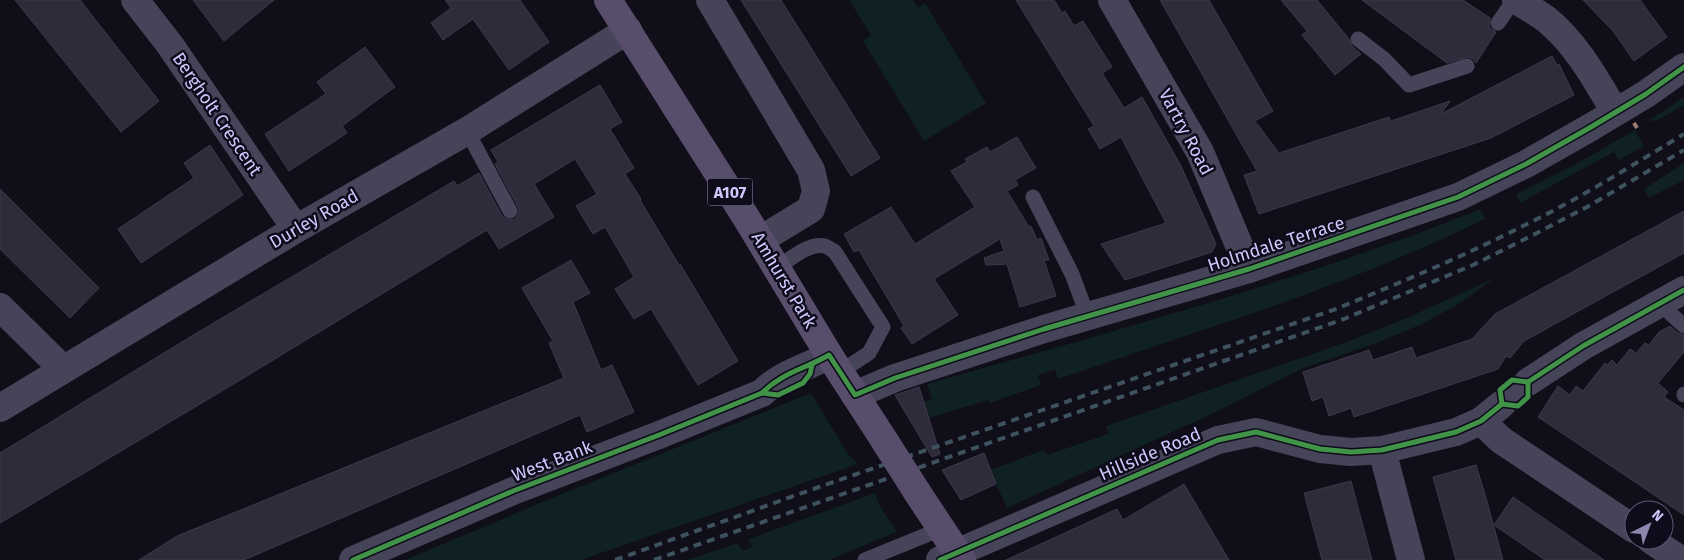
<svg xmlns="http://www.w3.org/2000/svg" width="1684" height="560" viewBox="0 0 1684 560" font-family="'Fira Sans',sans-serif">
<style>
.green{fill:#0f2122}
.building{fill:#2e2b3b;stroke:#3c394c}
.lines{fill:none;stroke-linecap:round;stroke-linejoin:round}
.service{stroke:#454458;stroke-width:15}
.minor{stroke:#454458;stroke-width:28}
.primary{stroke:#584d6a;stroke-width:28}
.rail{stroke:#3e515f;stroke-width:4;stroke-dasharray:8 6;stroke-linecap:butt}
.primary-bridge{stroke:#584d6a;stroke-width:28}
.quiet{stroke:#9b7d72;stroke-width:4;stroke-dasharray:8 4;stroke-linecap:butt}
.cycleway-casing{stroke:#0e0b1b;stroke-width:8}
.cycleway{stroke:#419447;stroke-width:5}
.labels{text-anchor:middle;stroke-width:5;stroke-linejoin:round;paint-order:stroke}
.shield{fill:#0e0b1b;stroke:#948fb9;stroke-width:1}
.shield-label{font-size:16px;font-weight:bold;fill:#cec8fd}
.street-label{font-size:18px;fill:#cec8fd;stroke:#0e0b1b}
</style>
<rect width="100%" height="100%" fill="#100e18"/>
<g class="green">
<path d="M849,0H913L918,7L925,3L986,103L924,141L863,41L871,35Z"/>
<path d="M1684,97V105L1660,119L1647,122Z"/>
<path d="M1635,130L1644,146L1619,160L1614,152L1520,203L1516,194L1578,163Z"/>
<path d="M1684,163V180L1649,198L1644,189Z"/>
<path d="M1481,209L1485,219C1348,286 1202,330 1058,379L1055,369L1038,375L1041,385L990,403L988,400L929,418L923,402L932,399L927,384C1113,331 1301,281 1481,209Z"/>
<path d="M1495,278L1457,305L1422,324L1379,342L1301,369L1218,411L1007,508L990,470L1044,450L1047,455L1108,434L1106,426L1352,340L1411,316Z"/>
<path d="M811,393L848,454L858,464L581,560H405L552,498Z"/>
<path d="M875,493L879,505L897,532L829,560H687L738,543L742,551L752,547L749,539Z"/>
</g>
<g class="building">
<path d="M15,0H80L159,101L121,132Z"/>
<path d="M193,0H274L224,41Z"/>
<path d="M445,0H520L549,42L509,70L473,19L443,40L431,23L451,8Z"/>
<path d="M741,0H781L880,158L851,176Z"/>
<path d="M1016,0H1054L1062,13L1065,11L1074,26L1083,21L1112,67L1102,73L1124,108L1142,97L1181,166L1216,244L1212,252L1125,280L1101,244L1166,223L1121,137L1100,149L1088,129L1094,126Z"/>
<path d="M1160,0H1209L1273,111L1255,121L1279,153L1389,117L1391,121L1450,101L1441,114L1552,56L1557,65L1559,64L1574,95L1491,138L1259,214L1244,175L1257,171Z"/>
<path d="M1281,0H1317L1349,39L1352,46L1361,54L1335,75L1302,35L1307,31Z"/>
<path d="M1362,0H1463L1490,18L1489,27L1496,32L1476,63L1473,59L1468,57L1447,63Z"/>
<path d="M1583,0H1640L1667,37L1634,61L1613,31Z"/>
<path d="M365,47L395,87L342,126L347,133L289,171L265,134L326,94L317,82Z"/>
<path d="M600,85L622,122L610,129L634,168L625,174L641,199L640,200L679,265L680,264L738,361L698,385L651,309L634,319L615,289L634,277L605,227L593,234L576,206L597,194L575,159L534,184L554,217L499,249L487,230L232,385L0,523V453L195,334L454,181L457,186L479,173L502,216L509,220L515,219L519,212L518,207L495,164L498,162L491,150Z"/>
<path d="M1017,137L1036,168L1015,180L1018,185L1007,191L1029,227L1031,226L1037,240L1041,238L1049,260H1044L1056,296L1020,307L1007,264L986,265L984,258L1004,251L1000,239L934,279L958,315L912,344L901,328L904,326L859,250L854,252L844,234L891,207L915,244L975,207L951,171L967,162L965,159L987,147L990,152Z"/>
<path d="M210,145L243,195L141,263L118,229L194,178L184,163Z"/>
<path d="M0,189L99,288L70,318L0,249Z"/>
<path d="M1684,211V253L1524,341L1510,358L1506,356L1498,369L1354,417L1351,408L1329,416L1323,397L1312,401L1303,372L1369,350L1373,360L1412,347L1416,358L1472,339L1495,314Z"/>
<path d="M571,260L590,293L573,302L601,370L612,365L634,412L587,432L580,415L244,560H139L177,536L564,378L549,343L553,341L522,288Z"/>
<path d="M1670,326L1678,333L1684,335V352L1658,383L1668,392L1664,397L1684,410V515L1538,417L1558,386L1570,395L1576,386L1583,391L1605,363L1607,365L1612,360L1617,365L1630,349L1636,353L1645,343L1649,345L1659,332Z"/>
<path d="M919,387L940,454L932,457L895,395Z"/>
<path d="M984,453L996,484L961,500L942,470Z"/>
<path d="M1476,465L1486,498L1503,560H1456L1433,477Z"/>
<path d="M1351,481L1372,560H1322L1304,493Z"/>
<path d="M1184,484L1229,560H1006L1117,509L1123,520Z"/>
<path d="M1513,497L1604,560H1545L1494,525Z"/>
</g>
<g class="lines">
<g class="service">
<path d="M1498,23L1514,0"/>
<path d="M1358,39L1384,59L1409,85L1467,66"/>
<path d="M467,131L510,211"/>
<path d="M1033,197L1072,274L1088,317"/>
<path d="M777,268C789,260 809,242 825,246C828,247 832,250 835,252L883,327L869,353L840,372"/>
<path d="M1660,304L1684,326"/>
<path d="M1684,394V395"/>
<path d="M1502,404L1528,382"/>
<path d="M865,560L941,529"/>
</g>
<g class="minor">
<path d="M135,0L170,45L296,229"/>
<path d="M710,0L811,170L816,191L811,209L760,240"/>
<path d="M1112,0L1200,152L1249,269"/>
<path d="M1516,0C1526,6 1536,12 1546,19C1576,43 1596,80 1615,112"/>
<path d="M0,307L63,369"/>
<path d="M1528,382L1583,346L1684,290"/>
<path d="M855,395L895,378L1044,329L1249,269L1458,197L1526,164L1591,127L1646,94L1684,67"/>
<path d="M0,408L296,229L467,131L628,30"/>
<path d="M1481,421L1501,440L1634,529"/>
<path d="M1382,450L1411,560"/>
<path d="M1651,540L1681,560"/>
<path d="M353,560L513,491L659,435L762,393C783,372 805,369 829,355"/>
<path d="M940,560L1218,440L1256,432L1320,449L1351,452L1382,450L1456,432L1481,421L1502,404"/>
</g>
<g class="primary">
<path d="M608,0L747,219L829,355L886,443"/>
<path d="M917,492L962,560"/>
</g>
<g class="rail">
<path d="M615,560L819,487L1336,309C1399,283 1462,257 1523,226C1579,199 1631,166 1684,134"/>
<path d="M654,560L1344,319L1473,265L1531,236L1587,207L1684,150"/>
</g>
<path class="primary-bridge" d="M886,443L917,492"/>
<path class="quiet" d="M1634,123L1637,128"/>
<g class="cycleway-casing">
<g id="cycleway">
<path d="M762,393L778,395L803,383L810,374L812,365"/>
<path d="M1502,404L1500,390L1512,380L1528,382L1583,346L1684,290"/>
<path d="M353,560L513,491L659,435L762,393C783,372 805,369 829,355L855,395L895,378L1044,329L1249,269L1458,197L1526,164L1591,127L1646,94L1684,67"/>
<path d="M940,560L1218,440L1256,432L1320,449L1351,452L1382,450L1456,432L1481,421L1502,404L1518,406L1528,397V382"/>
</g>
</g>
<use href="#cycleway" class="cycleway"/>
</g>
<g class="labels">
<rect class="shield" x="707.5" y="178.5" width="45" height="27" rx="4"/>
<g class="shield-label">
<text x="730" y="198">A107</text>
</g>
<g class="street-label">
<text transform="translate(217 114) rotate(56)" y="6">Bergholt Crescent</text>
<text transform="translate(1186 132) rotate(62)" y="6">Vartry Road</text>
<text transform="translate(314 219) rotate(-30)" y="6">Durley Road</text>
<text transform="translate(1276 244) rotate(-18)" y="6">Holmdale Terrace</text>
<text transform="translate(784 280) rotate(59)" y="6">Amhurst Park</text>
<text transform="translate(1150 454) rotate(-23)" y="6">Hillside Road</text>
<text transform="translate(552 461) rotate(-21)" y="6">West Bank</text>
</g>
</g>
<g transform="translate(1649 525) rotate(42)"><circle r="24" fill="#0e0b1b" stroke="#5b5775"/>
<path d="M0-4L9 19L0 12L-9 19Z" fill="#8c87ad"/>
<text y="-8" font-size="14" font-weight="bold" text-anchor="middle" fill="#cec8fd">N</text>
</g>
</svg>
